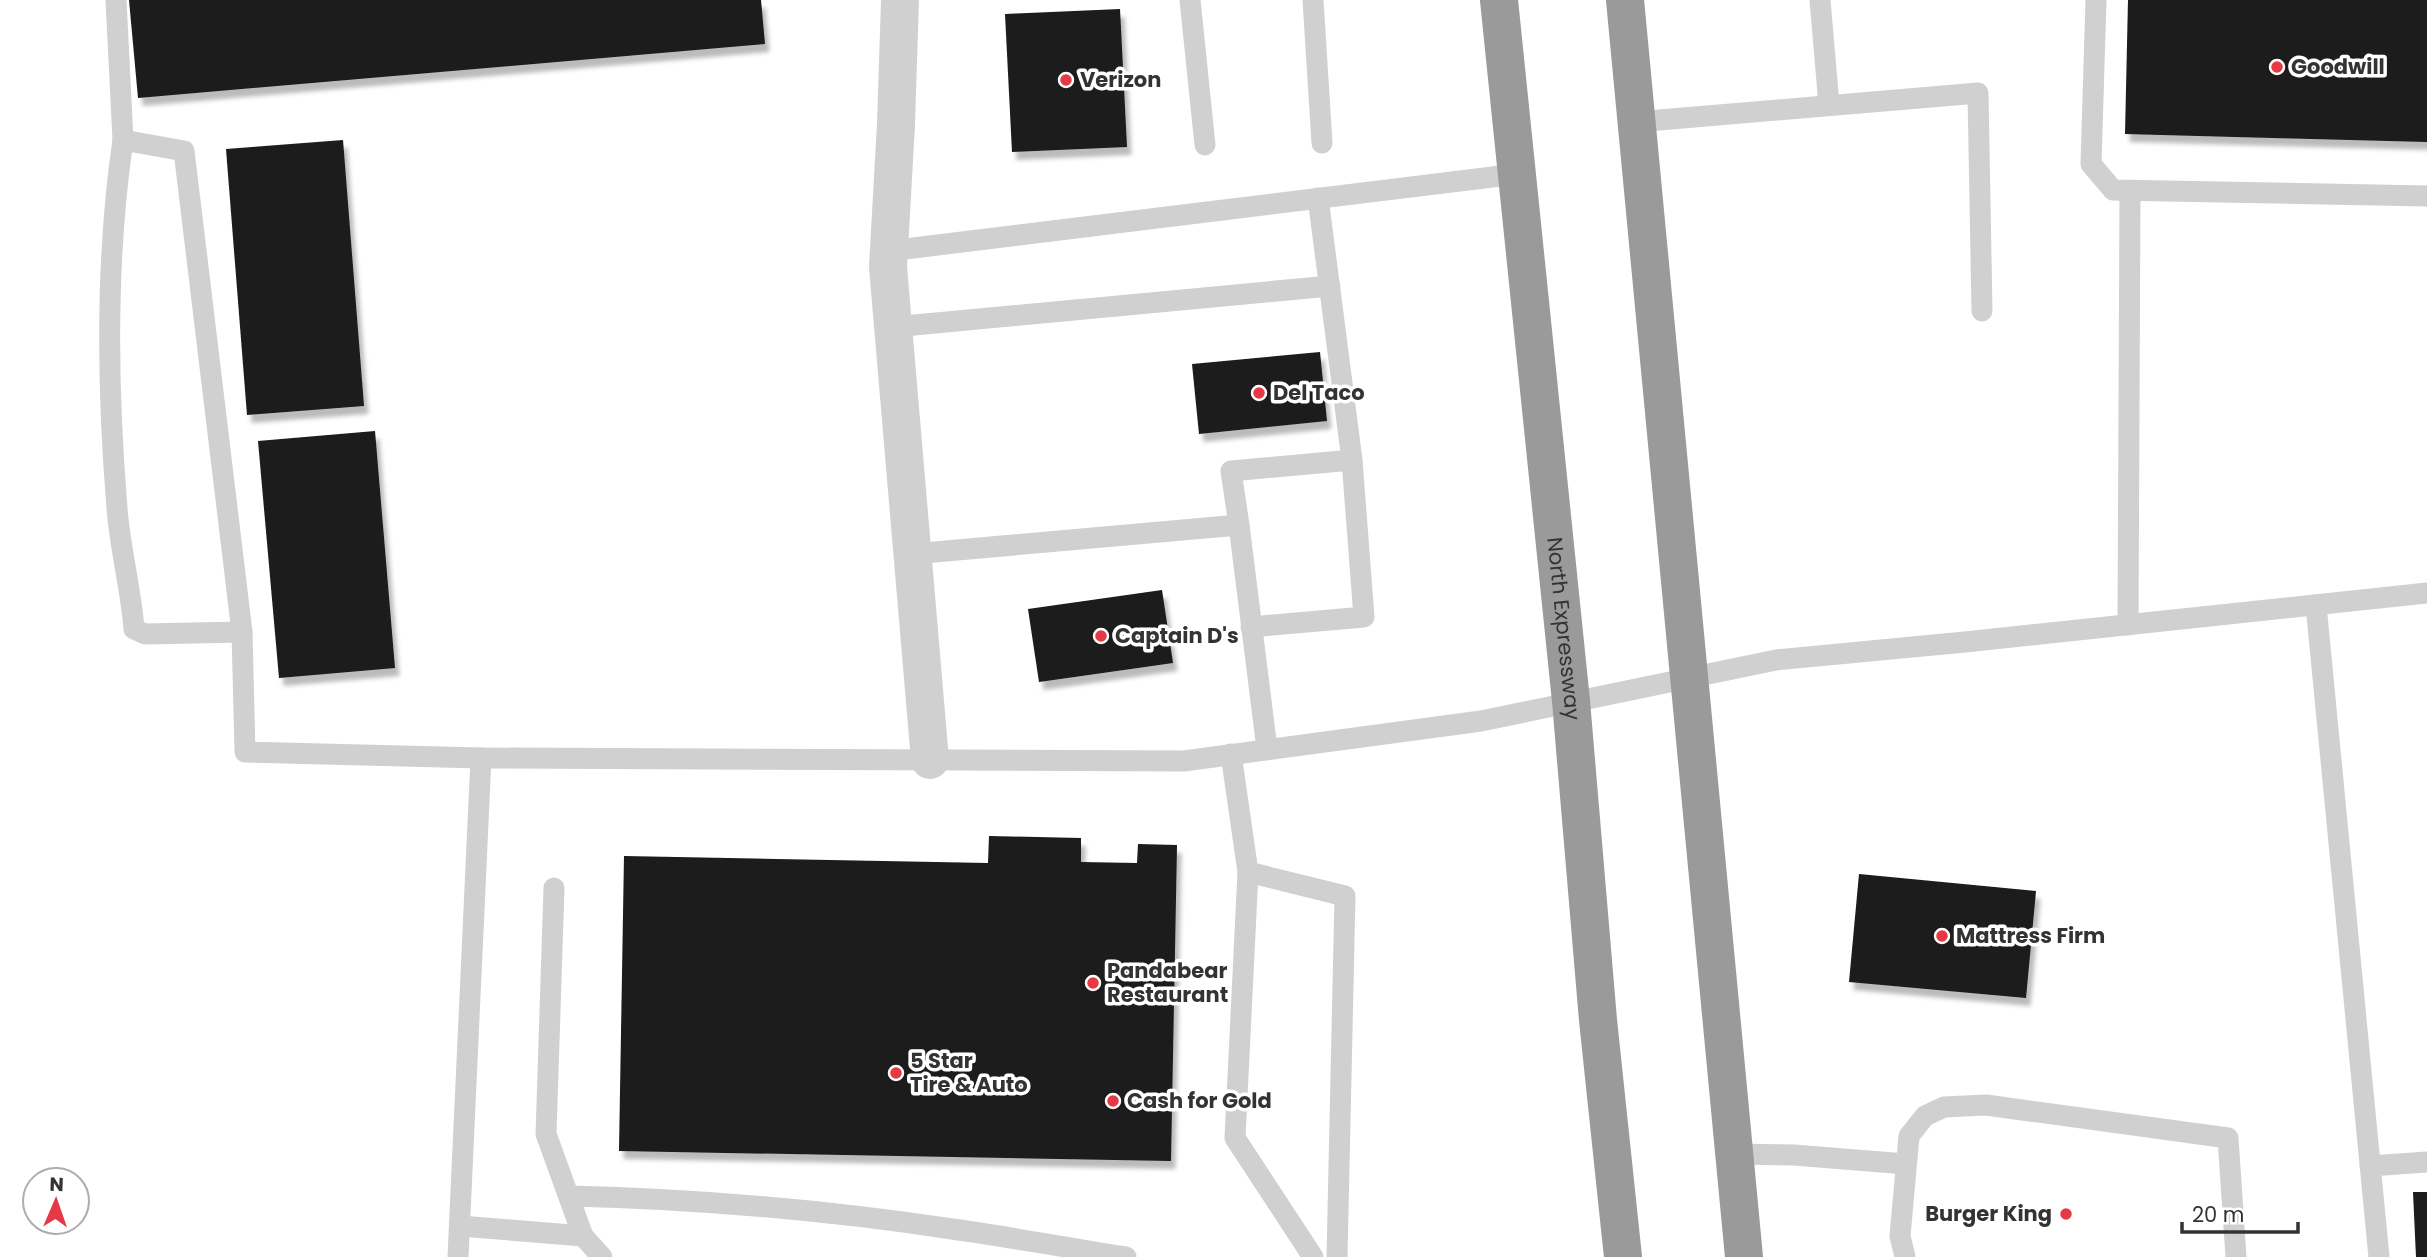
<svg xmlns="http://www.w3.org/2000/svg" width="2427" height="1257" viewBox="0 0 2427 1257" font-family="Poppins,sans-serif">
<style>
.building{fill:#1a1a1a;filter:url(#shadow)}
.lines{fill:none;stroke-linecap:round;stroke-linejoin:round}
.lane{stroke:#d0d0d0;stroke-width:21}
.street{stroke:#d0d0d0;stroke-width:38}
.highway{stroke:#9a9a9a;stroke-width:38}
.poi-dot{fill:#e63946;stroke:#fff;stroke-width:2.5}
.labels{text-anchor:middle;stroke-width:7;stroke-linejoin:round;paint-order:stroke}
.poi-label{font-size:21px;font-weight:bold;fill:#333;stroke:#fff;text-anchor:start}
.street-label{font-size:21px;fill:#333;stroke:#fff}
</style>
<defs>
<filter id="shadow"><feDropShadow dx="4.5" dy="8" stdDeviation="2" flood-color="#0004"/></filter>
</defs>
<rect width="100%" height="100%" fill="#fff"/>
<g class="building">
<path d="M129,0H761L765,44L138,98Z"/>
<path d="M2128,0H2427V142L2125,134Z"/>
<path d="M1120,9L1127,147L1012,152L1005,14Z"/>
<path d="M343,140L364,406L247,415L226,149Z"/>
<path d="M1320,352L1327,421L1199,434L1192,364Z"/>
<path d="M375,431L395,668L279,678L258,441Z"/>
<path d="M1162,590L1173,663L1039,682L1028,609Z"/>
<path d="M989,836L1081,838V862L1137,863L1138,844L1177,845L1171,1161L619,1151L624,856L988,863Z"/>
<path d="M1859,874L2036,891L2026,998L1849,982Z"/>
<path d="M2413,1192H2427V1257H2416Z"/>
</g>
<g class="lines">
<g class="lane">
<path d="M116,0L123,140L184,151L242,632L245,752L481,758L1184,761L1481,721L1776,660L1965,642L2427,593"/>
<path d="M1190,0L1205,145"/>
<path d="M1313,0L1322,143"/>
<path d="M1820,0L1829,105"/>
<path d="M2096,0L2091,164L2113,190L2427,196"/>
<path d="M1636,122L1978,93L1982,311"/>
<path d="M123,140C105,262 107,386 117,508C120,549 131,589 134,629L145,634L242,632"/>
<path d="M889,251L1517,174"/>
<path d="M893,327L1330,286"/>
<path d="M1239,525L1231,471L1352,460L1318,198"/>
<path d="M912,554L1239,525L1267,749"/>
<path d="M2316,605L2379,1257"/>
<path d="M2128,625L2130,191"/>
<path d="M1251,627L1364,617L1352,460"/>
<path d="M1231,754L1248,872L1235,1138L1313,1257"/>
<path d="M1248,872L1345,896L1337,1257"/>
<path d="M554,888L546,1134L583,1236"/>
<path d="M1733,1154L1794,1155L1906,1164"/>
<path d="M2370,1166L2427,1162"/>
<path d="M569,1196C697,1199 826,1210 952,1229C1011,1237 1068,1248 1126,1257"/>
<path d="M460,1226L583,1236L602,1257"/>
<path d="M458,1257L481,758"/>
<path d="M1905,1257L1900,1236L1909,1136L1925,1116L1944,1107L1986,1105L2228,1138L2236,1257"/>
</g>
<path class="street" d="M900,0L896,124L888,267L930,760"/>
<g class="highway">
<path id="s1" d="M1499,0L1571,701L1598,1020L1623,1257"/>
<path d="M1625,0L1744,1257"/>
</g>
</g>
<g class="poi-dot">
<circle cx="2277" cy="67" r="7"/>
<circle cx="1066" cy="80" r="7"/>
<circle cx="1259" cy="393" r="7"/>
<circle cx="1101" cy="636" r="7"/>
<circle cx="1942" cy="936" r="7"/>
<circle cx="1093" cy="983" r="7"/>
<circle cx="896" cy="1073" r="7"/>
<circle cx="1113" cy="1101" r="7"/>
<circle cx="2066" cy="1214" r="7"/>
</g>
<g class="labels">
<g class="poi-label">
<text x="2291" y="74">Goodwill</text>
<text x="1080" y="87">Verizon</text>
<text x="1273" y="400">Del Taco</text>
<text x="1115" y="643">Captain D's</text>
<text x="1956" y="943">Mattress Firm</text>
<text x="1107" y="978">Pandabear<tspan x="1107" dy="24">Restaurant</tspan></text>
<text x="910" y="1068">5 Star<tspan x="910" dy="24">Tire &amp; Auto</tspan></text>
<text x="1127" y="1108">Cash for Gold</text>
<text x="2052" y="1221" text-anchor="end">Burger King</text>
</g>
<g class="street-label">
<text dy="7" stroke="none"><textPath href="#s1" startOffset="632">North Expressway</textPath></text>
</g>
</g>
<g transform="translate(56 1201) rotate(2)"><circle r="33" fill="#ffffff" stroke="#adadad" stroke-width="2"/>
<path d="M0-5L12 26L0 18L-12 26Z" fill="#e63946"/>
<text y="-10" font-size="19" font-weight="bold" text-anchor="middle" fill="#333333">N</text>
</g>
<path d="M2182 1222v10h116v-10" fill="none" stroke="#333333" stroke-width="3.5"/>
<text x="2192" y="1222" font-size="21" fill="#333333" stroke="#ffffff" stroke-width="5" paint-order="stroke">20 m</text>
</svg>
